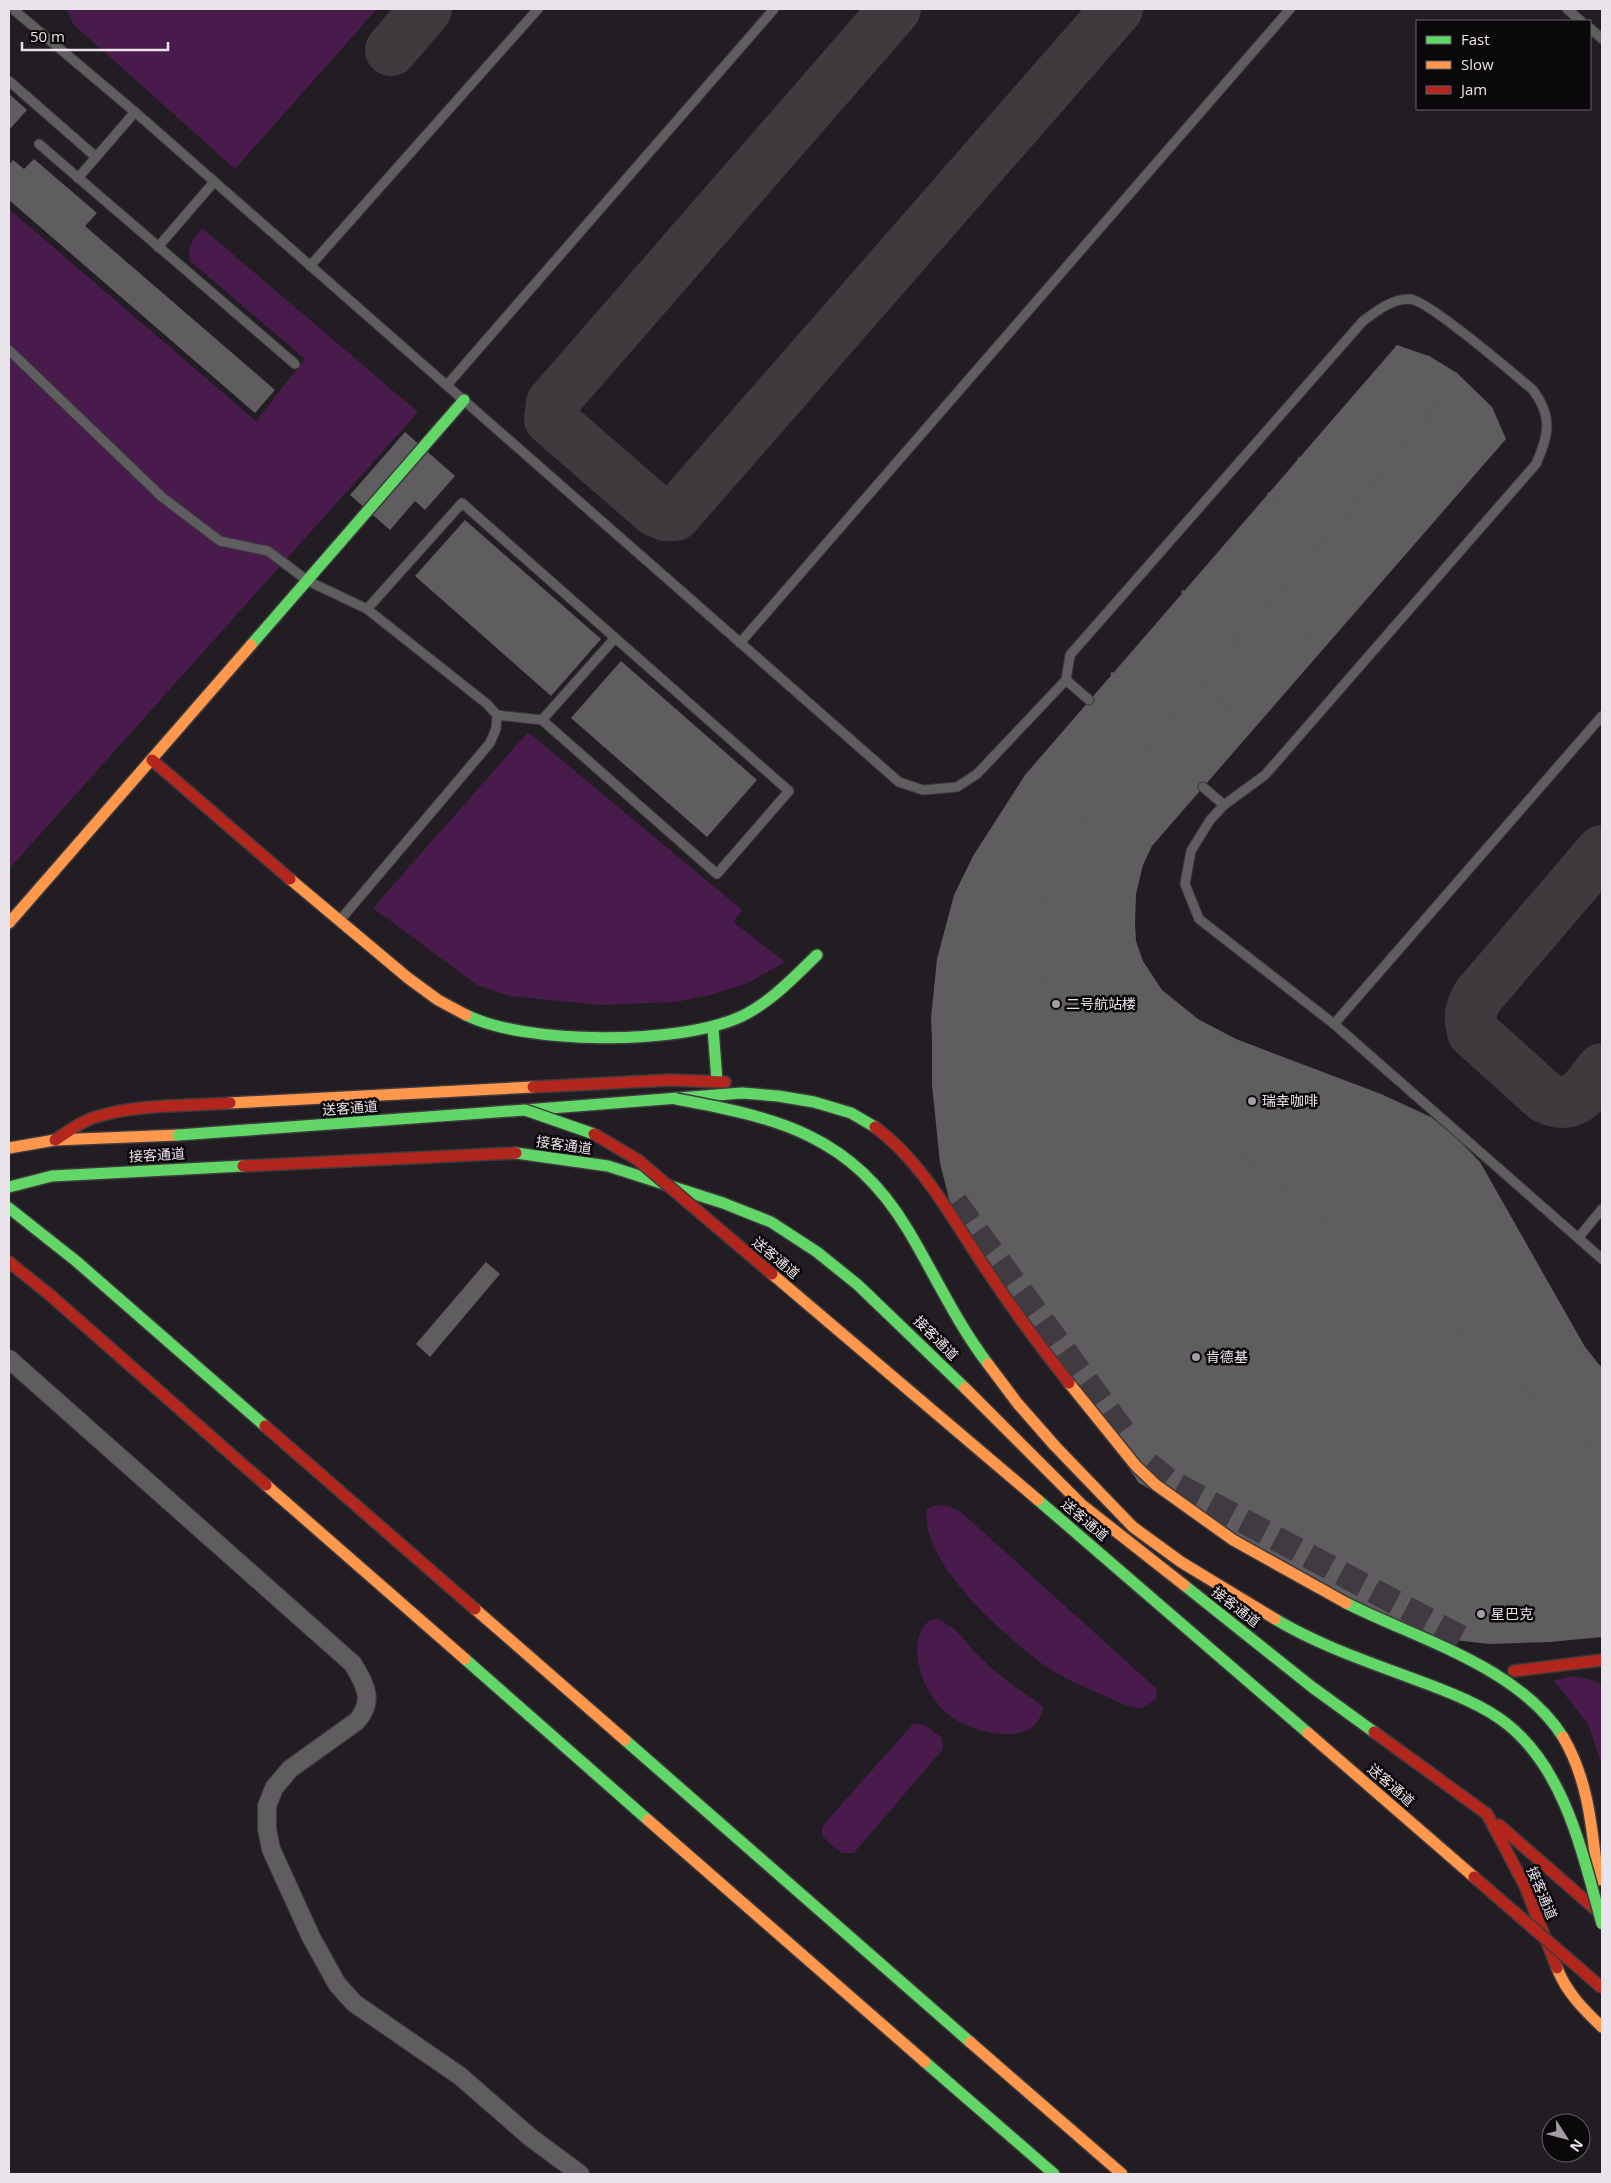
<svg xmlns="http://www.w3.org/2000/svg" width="1611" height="2183" viewBox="0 0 1611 2183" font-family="'Open Sans','Noto Sans SC',sans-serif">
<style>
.green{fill:#491b4c}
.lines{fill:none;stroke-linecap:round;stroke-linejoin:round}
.taxiway{stroke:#3e3a3e;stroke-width:52}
.building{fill:#605d60}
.secondary-tunnel{stroke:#403b40;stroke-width:25;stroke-dasharray:25 12;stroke-linecap:butt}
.lane-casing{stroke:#3d3a3d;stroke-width:11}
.street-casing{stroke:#3d3a3d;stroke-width:20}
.fast-casing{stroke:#3d3a3d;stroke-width:14}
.slow-casing{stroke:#3d3a3d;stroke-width:14}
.jam-casing{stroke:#3d3a3d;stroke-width:14}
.path{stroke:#5e5c5e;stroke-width:3;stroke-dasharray:2.5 4;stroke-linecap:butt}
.lane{stroke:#5f5d5f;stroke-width:9}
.street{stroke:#5f5d5f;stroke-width:18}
.fast{stroke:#63d668;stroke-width:11}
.slow{stroke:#ff974d;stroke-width:11}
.jam{stroke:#b3261e;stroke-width:11}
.fast-bridge-casing{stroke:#3d3a3d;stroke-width:14;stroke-linecap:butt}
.slow-bridge-casing{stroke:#3d3a3d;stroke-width:14;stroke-linecap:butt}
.jam-bridge-casing{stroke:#3d3a3d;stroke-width:14;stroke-linecap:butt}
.fast-bridge{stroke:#63d668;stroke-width:11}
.slow-bridge{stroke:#ff974d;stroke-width:11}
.jam-bridge{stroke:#b3261e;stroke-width:11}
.poi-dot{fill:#a39ea3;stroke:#0b080b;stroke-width:2}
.labels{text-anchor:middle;stroke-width:5;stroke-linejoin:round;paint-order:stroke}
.poi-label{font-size:14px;fill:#e9e4e9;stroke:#0b080b;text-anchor:start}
.street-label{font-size:14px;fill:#e9e4e9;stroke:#0b080b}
</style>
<rect width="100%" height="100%" fill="#221d22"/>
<g class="green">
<path d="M66,9H377L235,169L73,24Z"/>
<path d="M9,209L256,421L305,359L190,261C187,245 193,240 202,228L418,412L9,869Z"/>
<path d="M528,732L742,910L733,922L785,962L746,984L710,995L676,1002L599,1005L510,996L477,985L373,908Z"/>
<path d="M935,1505L949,1506L962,1513L1157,1689L1156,1699L1143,1708C1128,1708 1116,1701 1103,1695C1084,1687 1065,1679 1048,1668C1009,1640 918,1562 927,1509Z"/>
<path d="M937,1619C961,1630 962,1640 980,1657C998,1675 1017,1689 1039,1703L1043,1708C1036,1749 975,1734 952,1717C935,1705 923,1686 919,1666C917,1657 916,1645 919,1636C923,1626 926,1620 937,1619Z"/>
<path d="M1571,1676L1596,1681L1602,1686V1765L1588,1724L1554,1681Z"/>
<path d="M914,1723L925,1725L942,1738L943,1749L854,1853H841L822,1836V1829L825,1823Z"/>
</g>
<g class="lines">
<g class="taxiway">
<path d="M895,9L552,403L550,419L656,511L666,515H675L1117,9"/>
<path d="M391,50L426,9"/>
<path d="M1602,851L1478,996C1470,1010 1469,1017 1473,1032L1545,1097C1575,1112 1585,1090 1602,1069"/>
</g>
</g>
<g class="building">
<path d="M9,94L27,110L9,130Z"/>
<path d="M34,159L97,213L85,226L275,390L255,413L9,200V165L13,160L24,169Z"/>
<path d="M1397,345L1429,356L1457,373L1492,407L1506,439L1152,846L1143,865L1136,894L1135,923L1136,941L1143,961L1162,990L1198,1019L1236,1039L1381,1094L1431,1117L1455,1136L1480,1162L1585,1347L1602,1368V1637L1550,1642L1489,1644L1445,1639L1405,1628L1139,1483L954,1219L940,1163L932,1085V1041L931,1018L937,959L954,895L973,856L1025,775Z"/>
<path d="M405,432L455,476L425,510L415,501L390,530L350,495Z"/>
<path d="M465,520L601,639L551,696L415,576Z"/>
<path d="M621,661L757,780L707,837L571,718Z"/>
<path d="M486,1262L500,1274L430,1357L416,1344Z"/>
</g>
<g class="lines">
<g class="secondary-tunnel">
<path d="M955,1202L1125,1434"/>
<path d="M1148,1464L1169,1481L1467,1641"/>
</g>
<g class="lane-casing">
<g id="lane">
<path d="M17,9L15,11L135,112L899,782L923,790L957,787L977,774L1066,680L1070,655L1363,321C1377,311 1391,299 1410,299C1428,300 1514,374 1533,390C1553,417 1549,435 1536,464L1265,775L1224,805L1210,820L1191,851L1185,884L1199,919L1334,1024L1602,1259"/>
<path d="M1567,9L1581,21"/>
<path d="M1590,28L1602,39"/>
<path d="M9,81L96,157"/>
<path d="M39,144L295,364"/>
<path d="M78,178L135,112"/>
<path d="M158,247L214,182"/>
<path d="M310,266L538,9"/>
<path d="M9,350L162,497L220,541L268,551L308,581L367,609L487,704L497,715L496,729L490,743L341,919"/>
<path d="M447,385L774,9"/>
<path d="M367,609L462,503L789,791L717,874L542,720L497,715"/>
<path d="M740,643L1290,9"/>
<path d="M1066,680L1089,700"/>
<path d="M542,720L615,638"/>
<path d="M1203,787L1224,805"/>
<path d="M1334,1024L1602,716"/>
<path d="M1579,1237L1602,1209"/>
</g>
</g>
<g class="street-casing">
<path id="street" d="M9,1359L353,1664C365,1685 375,1700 357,1721L290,1769L274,1788L267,1806V1829L271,1849L311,1937L337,1984L354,2003L460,2076L530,2137L580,2174"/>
</g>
<g class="fast-casing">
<g id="fast">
<path d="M251,645L464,400"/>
<path d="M466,1015C527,1045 678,1045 740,1017C770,1003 793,978 817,955"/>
<path d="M713,1028L717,1081"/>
<path d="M525,1110L742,1093L778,1096L814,1102L851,1113L875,1127"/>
<path d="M516,1153L608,1166L723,1203L771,1222L817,1252L858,1285L965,1388"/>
<path d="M9,1187L52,1176L243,1166"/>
<path d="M9,1208L76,1261L265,1426"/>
<path d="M1184,1585L1312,1687L1374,1732"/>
<path d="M1346,1603C1417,1639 1518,1666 1563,1737"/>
<path d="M465,1659L648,1820"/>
<path d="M625,1740L970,2042"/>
<path d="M925,2062L1054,2174"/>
</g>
</g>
<g class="slow-casing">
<g id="slow">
<path d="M290,879L408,978L438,1000L466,1015"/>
<path d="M9,923L251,645"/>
<path d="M230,1103L533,1087"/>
<path d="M9,1148L55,1140L178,1135"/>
<path d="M1069,1383L1136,1466L1156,1485L1233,1540L1346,1603"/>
<path d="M965,1388L1081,1504L1184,1585"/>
<path d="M266,1485L465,1659"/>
<path d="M475,1609L625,1740"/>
<path d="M1563,1737C1589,1781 1592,1830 1598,1880"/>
<path d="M648,1820L925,2062"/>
<path d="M1557,1968C1566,1992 1584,2010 1602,2027"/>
<path d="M970,2042L1122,2174"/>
</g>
</g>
<g class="jam-casing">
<g id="jam">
<path d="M152,760L290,879"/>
<path d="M533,1087L670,1080L725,1082"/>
<path d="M875,1127C922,1162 950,1215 982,1263C1009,1304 1038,1344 1069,1383"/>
<path d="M55,1140C69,1131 83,1120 99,1116C141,1104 187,1106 230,1103"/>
<path d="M243,1166L516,1153"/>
<path d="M9,1262L50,1295L266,1485"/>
<path d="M265,1426L475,1609"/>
<path d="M1514,1671L1602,1660"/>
<path d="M1374,1732L1487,1814L1525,1886L1557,1968"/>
<path d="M1499,1825L1602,1915"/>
</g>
</g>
<g class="path">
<path d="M1457,373L1424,423L1064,844L1023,957L1084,1027L1420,1298L1602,1456"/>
<path d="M1424,423L1429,356"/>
<path d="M1425,423L1492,407"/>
<path d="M1408,442L1463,487"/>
<path d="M1298,458L1354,505"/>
<path d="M1268,493L1324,541"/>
<path d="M1346,514L1402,558"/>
<path d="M1182,591L1239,640"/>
<path d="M1268,606L1323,650"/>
<path d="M1111,673L1173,716"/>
<path d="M1202,683L1253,731"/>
</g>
<use href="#lane" class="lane"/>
<use href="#street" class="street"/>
<use href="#fast" class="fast"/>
<use href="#slow" class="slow"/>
<use href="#jam" class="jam"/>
<g class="fast-bridge-casing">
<g id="fast-bridge">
<path d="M676,1099C779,1118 851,1135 908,1230C935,1275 956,1322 988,1364"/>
<path d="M178,1135L525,1110L594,1134"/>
<path d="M1038,1500L1308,1733"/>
<path d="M1275,1619C1322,1647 1372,1663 1422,1682C1451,1693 1483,1705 1507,1724C1566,1771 1583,1856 1602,1924"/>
</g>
</g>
<g class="slow-bridge-casing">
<g id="slow-bridge">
<path d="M772,1274L1038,1500"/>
<path d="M988,1364L1018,1404L1055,1446L1133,1527L1181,1562L1275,1619"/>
<path d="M1308,1733L1474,1877"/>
</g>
</g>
<g class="jam-bridge-casing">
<g id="jam-bridge">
<path d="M594,1134L638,1160L772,1274"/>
<path d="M1474,1877L1602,1988"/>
</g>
</g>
<use href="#fast-bridge" class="fast-bridge"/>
<use href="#slow-bridge" class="slow-bridge"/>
<use href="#jam-bridge" class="jam-bridge"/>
</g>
<g class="poi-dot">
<circle cx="1056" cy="1004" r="5"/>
<circle cx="1252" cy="1101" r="5"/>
<circle cx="1196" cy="1357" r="5"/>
<circle cx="1481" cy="1614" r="5"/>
</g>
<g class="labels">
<g class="poi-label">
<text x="1066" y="1009">二号航站楼</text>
<text x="1262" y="1106">瑞幸咖啡</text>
<text x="1206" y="1362">肯德基</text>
<text x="1491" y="1619">星巴克</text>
</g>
<g class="street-label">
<text transform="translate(350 1108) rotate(-4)" y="5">送客通道</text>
<text transform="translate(564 1145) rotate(8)" y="5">接客通道</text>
<text transform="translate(157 1155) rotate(-3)" y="5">接客通道</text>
<text transform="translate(776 1258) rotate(40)" y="5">送客通道</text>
<text transform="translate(936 1338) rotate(45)" y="5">接客通道</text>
<text transform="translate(1085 1520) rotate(40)" y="5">送客通道</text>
<text transform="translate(1236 1607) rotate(38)" y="5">接客通道</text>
<text transform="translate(1391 1785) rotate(41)" y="5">送客通道</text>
<text transform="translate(1542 1893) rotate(67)" y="5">接客通道</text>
</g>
</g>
<rect width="1611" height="2183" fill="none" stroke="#e9e4e9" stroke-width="20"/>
<rect x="1416" y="20" width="175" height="90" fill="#0b080b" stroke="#646064"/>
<rect x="1426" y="36" width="25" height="8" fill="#63d668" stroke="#646064"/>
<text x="1461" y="45" font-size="15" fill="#e9e4e9">Fast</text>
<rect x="1426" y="61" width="25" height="8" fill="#ff974d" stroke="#646064"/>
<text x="1461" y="70" font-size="15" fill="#e9e4e9">Slow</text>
<rect x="1426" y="86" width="25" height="8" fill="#b3261e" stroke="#646064"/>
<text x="1461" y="95" font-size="15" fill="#e9e4e9">Jam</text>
<g transform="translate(1566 2138) rotate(126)"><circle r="24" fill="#0b080b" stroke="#646064"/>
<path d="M0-4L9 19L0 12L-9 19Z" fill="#a39ea3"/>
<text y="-8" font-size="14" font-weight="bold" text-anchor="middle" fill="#e9e4e9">N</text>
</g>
<path d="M22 42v8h146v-8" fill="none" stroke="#e9e4e9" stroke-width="2.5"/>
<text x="30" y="42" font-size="15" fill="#e9e4e9" stroke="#0b080b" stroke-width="4" paint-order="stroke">50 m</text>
</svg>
